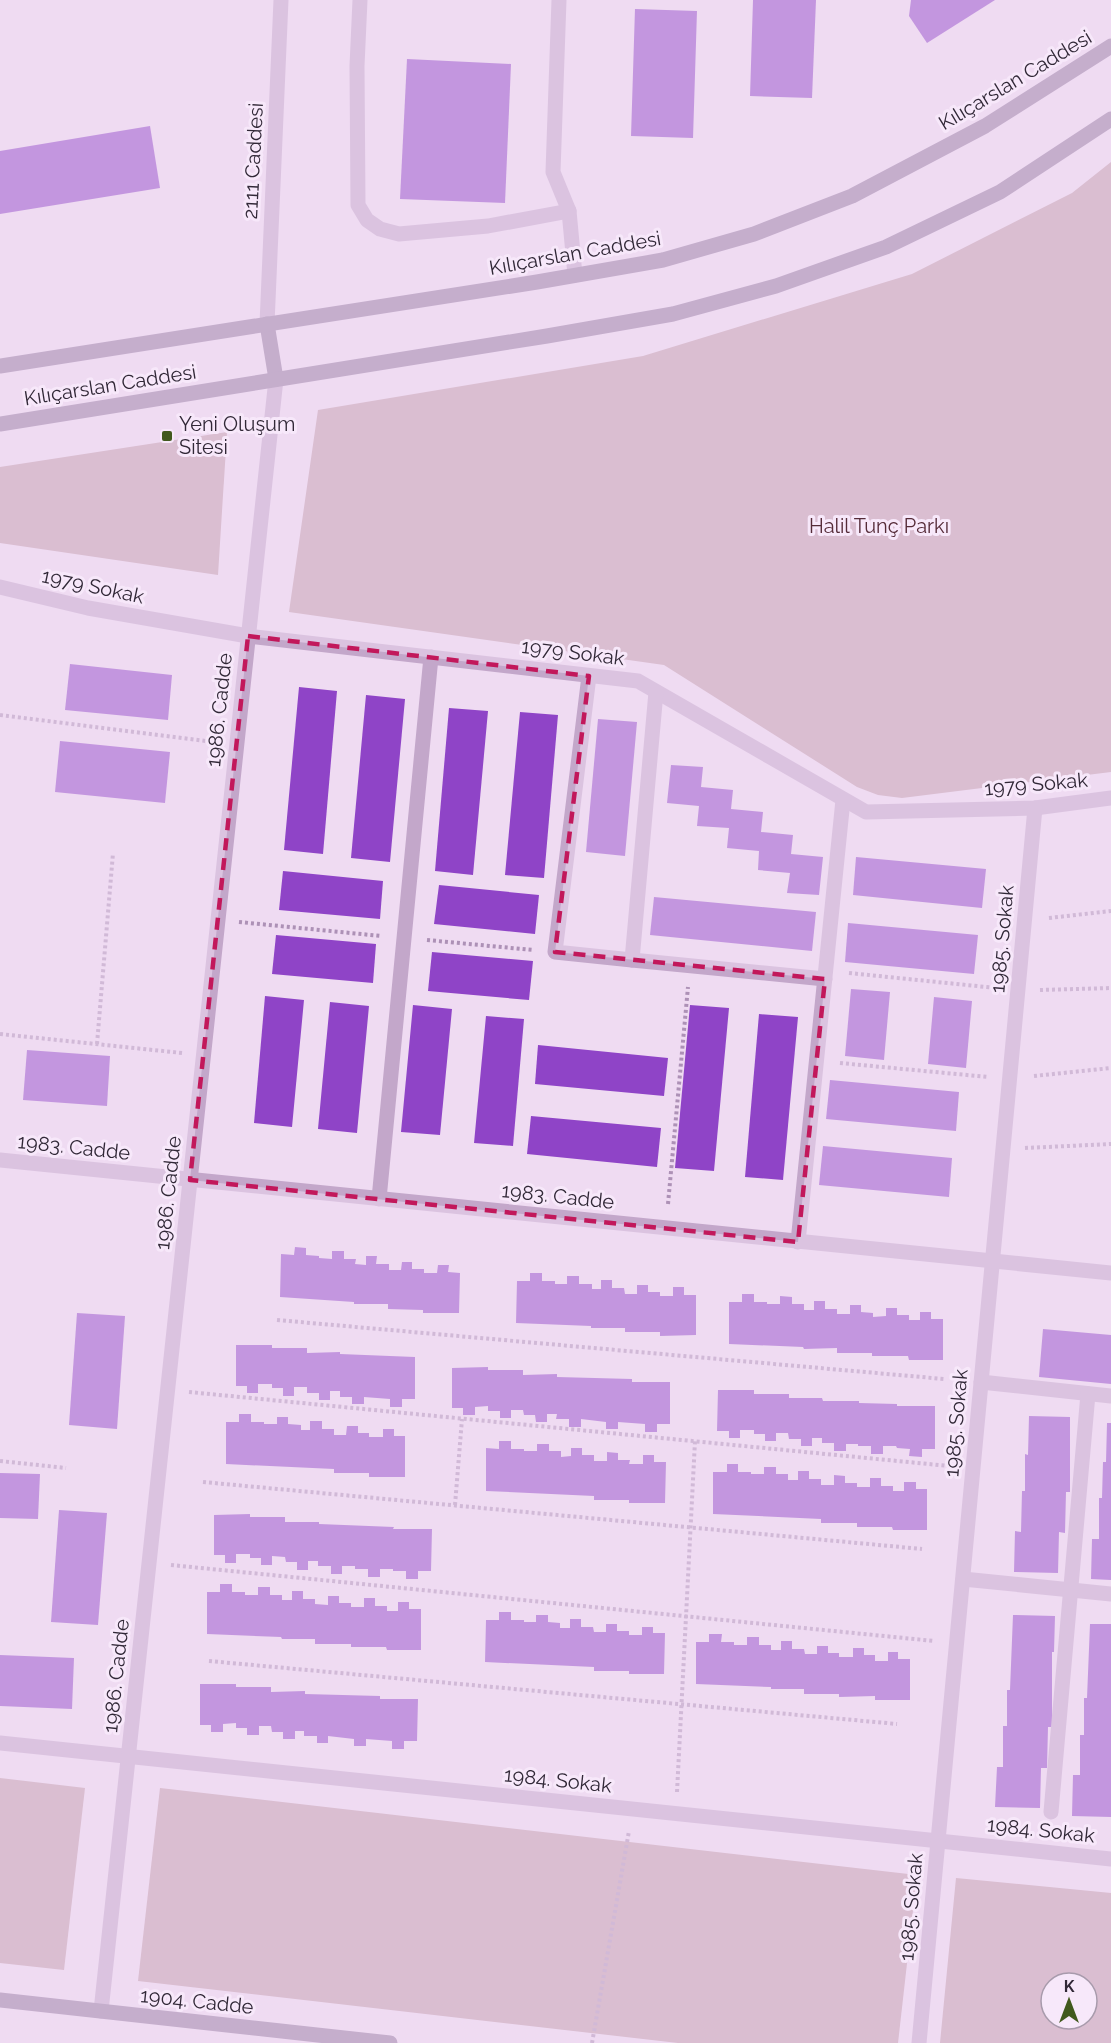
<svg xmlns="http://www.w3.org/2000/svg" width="1111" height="2043" viewBox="0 0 1111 2043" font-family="Raleway,sans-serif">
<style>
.green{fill:#c19ba8;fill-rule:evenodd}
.building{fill:#8f44c7}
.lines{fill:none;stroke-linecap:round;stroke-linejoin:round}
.path{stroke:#ad91b6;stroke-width:4;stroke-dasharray:3 3;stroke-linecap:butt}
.service{stroke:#c3a7ca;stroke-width:15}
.minor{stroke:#c3a7ca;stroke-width:15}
.tertiary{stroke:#c3a7ca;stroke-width:15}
.secondary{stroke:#92789e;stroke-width:15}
.marked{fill:none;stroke:#c2185b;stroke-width:4.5;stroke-dasharray:12 8;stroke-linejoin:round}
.poi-dot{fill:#41591d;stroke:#f7e8fa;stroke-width:2}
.labels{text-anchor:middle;stroke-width:6;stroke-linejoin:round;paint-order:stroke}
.street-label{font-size:20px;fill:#312837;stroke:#f7e8fa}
.poi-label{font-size:20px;fill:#312837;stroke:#f7e8fa;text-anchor:start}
.park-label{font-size:20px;fill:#552b38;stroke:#f7e8fa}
</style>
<rect width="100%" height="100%" fill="#efdbf2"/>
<g class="green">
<path d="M1111,162V772L902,798L878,795L857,787L664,665L289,612L318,410L643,356L912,274L1072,193Z"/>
<path d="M227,432L218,575L0,543V467Z"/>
<path d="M0,1778L85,1788L64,1970L0,1963Z"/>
<path d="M160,1788L917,1875L898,2043H678L138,1981Z"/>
<path d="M956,1878L1111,1893V2043H940ZM1051,1983H1087V2019H1051Z"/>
</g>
<g class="building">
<path d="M753,0H816L812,98L750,96Z"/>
<path d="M911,0H995L927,43L909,16Z"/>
<path d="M635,9L697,11L693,138L631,136Z"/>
<path d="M407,59L511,64L505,203L400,199Z"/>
<path d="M150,126L160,188L0,214V151Z"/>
<path d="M70,664L172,675L168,720L65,710Z"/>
<path d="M299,687L337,691L323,854L284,850Z"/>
<path d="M366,695L405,699L390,862L351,858Z"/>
<path d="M449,708L488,711L473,875L435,871Z"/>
<path d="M520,712L558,715L544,878L505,875Z"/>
<path d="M598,719L637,722L625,856L586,852Z"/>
<path d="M60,741L170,752L165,803L55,792Z"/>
<path d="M671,765L703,767L701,787L733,790L731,809L763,812L761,832L793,835L791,854L823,857L819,895L787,893L790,873L758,870L759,851L727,848L729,828L697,826L699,806L667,803Z"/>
<path d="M856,857L986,869L982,908L853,895Z"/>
<path d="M283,871L383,881L380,919L279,910Z"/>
<path d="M439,885L539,895L535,934L434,924Z"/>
<path d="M654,897L816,912L812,951L650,935Z"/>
<path d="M848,923L978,935L974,974L845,962Z"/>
<path d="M276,935L376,944L373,983L272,974Z"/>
<path d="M432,952L533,961L529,1000L428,991Z"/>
<path d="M851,989L890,992L884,1060L845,1056Z"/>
<path d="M265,996L304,1000L292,1127L254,1123Z"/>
<path d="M934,997L972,1001L966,1068L928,1064Z"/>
<path d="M330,1002L369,1006L357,1133L318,1129Z"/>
<path d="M413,1005L452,1009L440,1135L401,1132Z"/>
<path d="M690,1005L729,1008L714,1171L675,1168Z"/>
<path d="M759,1014L798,1017L783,1180L745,1177Z"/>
<path d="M486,1016L524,1019L513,1146L474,1143Z"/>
<path d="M538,1045L668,1058L664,1096L535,1084Z"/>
<path d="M27,1050L110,1056L107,1106L23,1100Z"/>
<path d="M830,1080L959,1092L956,1131L826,1119Z"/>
<path d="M531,1116L661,1128L657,1167L527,1154Z"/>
<path d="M823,1146L952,1158L949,1197L819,1185Z"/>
<path d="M295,1247L306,1248V1255L319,1256V1258L332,1259V1251H344V1259H356L355,1264L366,1265V1256H377L376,1264H389V1270H401L402,1262H412V1269H424V1273H437L438,1265H449L448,1272L460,1273L459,1313H423V1310L388,1309V1304H354V1302L280,1297L281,1254L294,1255Z"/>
<path d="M530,1273H542V1281H555V1284H567V1276H579V1284H592V1289H601V1280H612V1288H624L625,1294H637V1285H648V1292H660V1296H673V1287H684V1295H696V1335L660,1336V1332H625V1328H591V1326L516,1323L517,1281H530Z"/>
<path d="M742,1294H754V1302H767V1304H780V1296L792,1297V1304H804V1310H814V1301H825V1309H837V1314H850V1305H861V1312L873,1313V1317L886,1316V1308H897V1315H909V1320H920V1312H931V1319H943V1360H909L908,1356H872V1353H837V1348L804,1349L803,1347L729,1344V1302H742Z"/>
<path d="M77,1313L125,1316L117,1429L69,1425Z"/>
<path d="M1043,1329L1111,1335V1384L1039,1377Z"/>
<path d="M236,1345H272V1348H307V1353L340,1352V1354L415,1357V1399H402V1407H390V1399L364,1397V1404H352V1397H340V1391H330V1400H319V1393H307V1387H294V1396H283V1388H272V1384H258V1393H247V1386H236Z"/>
<path d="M488,1367V1370H523V1375L557,1374V1377L632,1379V1382H670V1424H657V1432H645V1424L618,1422V1429H606V1422L581,1419V1427H569V1419H556L557,1414H547V1422H536L535,1415H524L523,1410H511V1418H500V1411H488V1406L475,1407V1415H463V1408H452V1368Z"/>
<path d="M718,1390H754V1394H789V1398H822L823,1401H859V1403L897,1404V1406H935V1449H922V1457L909,1456L910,1449L897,1448L896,1446H883V1454H871V1446H858V1444H846V1451H834V1443H822V1438H812V1446H801V1439H789L788,1433H776V1441H765V1434H754V1430H740V1438H729V1431H717Z"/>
<path d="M239,1414H251V1422H264V1424H277V1417H288V1424L301,1425V1430H310V1421H322V1429H334V1435H346L347,1426H358V1433H369V1437H383V1429H394V1436H405V1477H369V1473H334V1469L226,1464V1422H239Z"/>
<path d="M1029,1416L1070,1417V1492H1066L1065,1533L1059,1532L1058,1573L1014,1572L1015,1531L1021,1532L1022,1491H1025V1454L1028,1455Z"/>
<path d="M1107,1423H1111V1580L1091,1579L1092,1539H1099V1498H1102L1103,1462H1106Z"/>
<path d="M499,1441H511V1449H524V1451H537V1444H549V1451H561V1457L571,1456V1448H582V1455H594V1461H607V1452L618,1453V1460H630L629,1464H643V1455H654V1462H666L665,1503H629V1500H594V1496L486,1491V1448L499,1449Z"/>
<path d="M727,1464H738V1472H751V1474H764V1467H776V1474H788V1480H798V1471H809V1479H821V1485H834V1475L845,1476V1483H857V1487H870V1478H881V1486H893V1491H904V1482H916V1489H927V1530H893L892,1527H857V1523H821V1519L713,1514V1472H727Z"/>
<path d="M0,1473L40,1474L38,1519L0,1518Z"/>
<path d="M59,1510L107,1513L98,1625L51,1622Z"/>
<path d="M250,1514V1517H285V1522H319V1524L394,1527L393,1529H432L431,1571H418V1579H406V1571H393V1569H380V1577H368V1569H355V1566H342V1574H331V1566H318V1561H308V1570H297V1562H286L285,1557L272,1556V1565H261V1558H250V1554H236V1563H225V1555H214V1515Z"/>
<path d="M220,1584H232V1592H245V1595H258V1587H270V1595H282V1600H292V1591H303V1599H315V1604L328,1605V1596H339V1603H351V1607H364V1598H375V1606H387V1611H398V1602H409V1609H421V1650H387L386,1647H351V1644H315V1639H282L281,1637L207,1634V1592H220Z"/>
<path d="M499,1612H511V1620H524V1622H536V1615H548V1622L560,1623V1628H570V1619H581V1627H593L594,1632H606V1624H617V1631H629V1635H642V1627H653V1633H665L664,1674H629V1671H594V1667L485,1662L486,1620H499Z"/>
<path d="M1013,1615L1055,1616L1054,1652H1052V1727H1048L1047,1768H1041L1040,1808L995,1807L997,1767H1003V1726H1007V1690H1010Z"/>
<path d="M1090,1624H1111V1817L1072,1816L1073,1775H1080V1735H1084V1698H1087Z"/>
<path d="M709,1634H722L721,1642H734V1645H747V1637H759V1645H771V1650H781V1641H792V1649H804L805,1654H817V1646H828V1653H839V1657H853V1648H864V1655H875V1661H888V1652H898V1659H910V1700H875V1696L839,1697V1694H804V1689H771V1687L696,1684V1642H709Z"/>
<path d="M0,1655L74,1658L72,1709L0,1706Z"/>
<path d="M200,1684H236V1687H271V1692L305,1691V1694L380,1696V1699H418L417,1741H404V1749H392V1741L366,1739V1746H354V1739L328,1736V1743H317V1736H304V1731H295V1739H283V1732H272L271,1726H259V1735H247V1728H236V1723L223,1724V1732H211V1725H200Z"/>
</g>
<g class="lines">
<g class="path">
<path d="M0,715L214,742"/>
<path d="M1049,918L1111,911"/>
<path d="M239,922L381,936"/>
<path d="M427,940L533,950"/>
<path d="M849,973L996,988"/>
<path d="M1040,990L1111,988"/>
<path d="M0,1034L182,1053"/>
<path d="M97,1044L113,853"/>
<path d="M840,1063L988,1077"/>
<path d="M1034,1076L1111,1068"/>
<path d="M1025,1148L1111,1144"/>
<path d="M668,1204L688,987"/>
<path d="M277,1320L944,1379"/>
<path d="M189,1392L949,1466"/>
<path d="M0,1461L66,1468"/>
<path d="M203,1482L922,1549"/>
<path d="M455,1505L462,1419"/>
<path d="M171,1565L934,1641"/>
<path d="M209,1661L897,1724"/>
<path d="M677,1792L695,1441"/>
<path d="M592,2043L629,1831"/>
</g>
<g class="service">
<path d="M360,0L357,66L358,205L367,220L380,229L399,234L488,226L569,211"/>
<path d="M559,0L553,172L569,211L575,275"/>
</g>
<g class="minor">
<path d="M0,587L88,608L248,636L638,681L866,812L1035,808L1111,798"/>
<path d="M589,676L555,952L632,960"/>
<path d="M656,692L632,960L825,979"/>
<path d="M379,1199L431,657"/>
<path d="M798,1242L843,800"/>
<path d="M981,1382L1111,1396"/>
<path d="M963,1579L1111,1594"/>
<path d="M0,1743L1111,1859"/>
<path d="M1051,1812L1088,1394"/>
<path d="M919,2043L1035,808"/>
</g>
<g class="tertiary">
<path d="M267,324L281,0"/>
<path d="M0,1160L1111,1273"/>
<path d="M101,2011L276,379"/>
</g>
<g class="secondary">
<path d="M267,324L276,379"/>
<path d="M0,366L537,282L663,260L754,234L852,196L985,126L1111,46"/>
<path d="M0,424L547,336L673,314L776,286L886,247L1000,192L1111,119"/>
<path d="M0,2000L390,2043"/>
</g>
</g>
<path d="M0 0H1111V2043H0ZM248,636L589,676L555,952L825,979L798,1242L190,1180Z" fill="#efdbf2" fill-opacity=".55" fill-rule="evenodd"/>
<path class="marked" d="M248,636L589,676L555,952L825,979L798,1242L190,1180Z"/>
<rect class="poi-dot" x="161" y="430" width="12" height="12" rx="3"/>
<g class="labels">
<g class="street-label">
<text transform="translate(1015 80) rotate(-31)" y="7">Kılıçarslan Caddesi</text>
<text transform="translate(253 161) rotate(-87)" y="7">2111 Caddesi</text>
<text transform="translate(575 253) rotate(-10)" y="7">Kılıçarslan Caddesi</text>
<text transform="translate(110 385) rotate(-9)" y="7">Kılıçarslan Caddesi</text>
<text transform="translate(93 586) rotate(12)" y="7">1979 Sokak</text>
<text transform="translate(573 652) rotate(7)" y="7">1979 Sokak</text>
<text transform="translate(219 710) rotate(-84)" y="7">1986. Cadde</text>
<text transform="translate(1036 784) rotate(-5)" y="7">1979 Sokak</text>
<text transform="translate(1002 939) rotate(-85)" y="7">1985. Sokak</text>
<text transform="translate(74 1147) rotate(6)" y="7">1983. Cadde</text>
<text transform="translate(168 1193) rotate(-84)" y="7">1986. Cadde</text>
<text transform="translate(558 1196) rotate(6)" y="7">1983. Cadde</text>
<text transform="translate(956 1423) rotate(-85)" y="7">1985. Sokak</text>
<text transform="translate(116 1676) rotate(-84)" y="7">1986. Cadde</text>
<text transform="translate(558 1780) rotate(6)" y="7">1984. Sokak</text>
<text transform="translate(1041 1830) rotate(6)" y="7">1984. Sokak</text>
<text transform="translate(911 1907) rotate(-85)" y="7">1985. Sokak</text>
<text transform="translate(197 2001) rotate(6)" y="7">1904. Cadde</text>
</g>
<g class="poi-label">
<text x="179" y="431">Yeni Oluşum<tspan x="179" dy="23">Sitesi</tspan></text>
</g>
<g class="park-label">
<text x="879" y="533">Halil Tunç Parkı</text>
</g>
</g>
<g transform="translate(1069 2001)"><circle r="28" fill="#f7e8fa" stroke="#a89bac" stroke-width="1.5"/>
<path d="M0-4.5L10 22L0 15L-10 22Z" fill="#41591d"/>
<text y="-9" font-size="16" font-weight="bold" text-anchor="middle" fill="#312837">K</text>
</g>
</svg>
